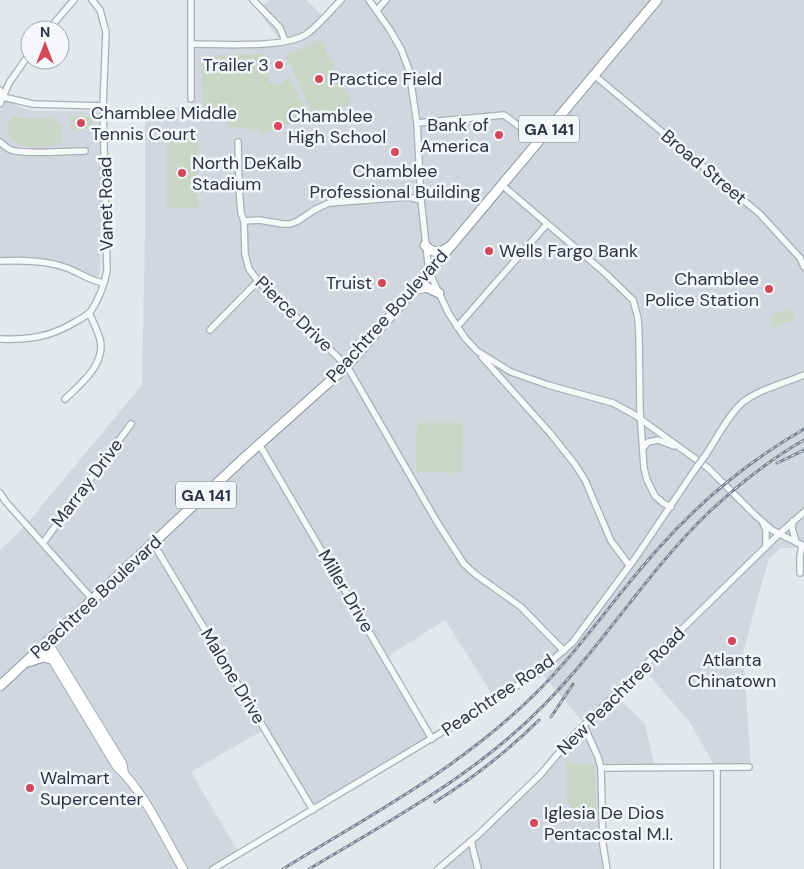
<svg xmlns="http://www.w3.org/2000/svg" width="804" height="869" viewBox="0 0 804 869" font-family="'DM Sans',sans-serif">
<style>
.built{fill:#d2d6de}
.green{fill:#c9d6c5}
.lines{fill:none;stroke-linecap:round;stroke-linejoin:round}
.minor-casing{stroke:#a9aeb7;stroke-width:8}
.major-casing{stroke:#a3abb8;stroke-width:10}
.highway-casing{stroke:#8b94a3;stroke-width:11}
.minor{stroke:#f7f8fa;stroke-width:5.5}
.major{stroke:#fff;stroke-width:8}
.highway{stroke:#fff;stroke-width:9}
.rail-casing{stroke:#7d8696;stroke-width:3}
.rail{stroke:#f4f6f9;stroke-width:1;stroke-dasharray:4;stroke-linecap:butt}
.minor-bridge-casing{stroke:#a9aeb7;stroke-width:8;stroke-linecap:butt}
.minor-bridge{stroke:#f7f8fa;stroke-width:5.5}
.poi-dot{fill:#d1495b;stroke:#f4f6f9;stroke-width:2}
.labels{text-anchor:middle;stroke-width:5;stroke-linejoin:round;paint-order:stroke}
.shield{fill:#f4f6f9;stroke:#676e7b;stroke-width:1}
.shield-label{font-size:16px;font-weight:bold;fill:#2b3445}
.poi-label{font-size:18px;fill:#2b3445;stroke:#f4f6f9;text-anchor:start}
.street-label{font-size:18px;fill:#2b3445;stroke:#f4f6f9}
</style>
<rect width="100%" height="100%" fill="#e4e7ec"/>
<g class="built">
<path d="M270,0H306L326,19L345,0H365L375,15L387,0H804V548H781L769,558L743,652L751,766H715L689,721L642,667L614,694L645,724L655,768H602L605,869H439L474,840L585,725L541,672L496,700L445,620L393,653L387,660L432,739L313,810L267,728L191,772L240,855L218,869H0V550L24,527L142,385L145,235V108L194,107L192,41L212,43L266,42L279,39L258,11Z"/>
<path d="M5,100L22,108L35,111H96L99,112L102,125V149L100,269L99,275L96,279L35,259L0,258V112Z"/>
</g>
<g class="green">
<path d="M321,40L352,103L315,120L286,55Z"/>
<path d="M264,54L267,63L269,82L278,85L289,78L310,116L264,134L256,129L228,128V121H217L204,119L201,56Z"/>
<path d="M70,116L92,117V129H70Z"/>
<path d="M15,117L54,119L61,126L62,142C55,148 28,147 19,144C8,139 1,124 15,117Z"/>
<rect x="166" y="137" width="32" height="71"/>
<path d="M793,310L795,320L771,328L773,314Z"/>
<path d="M417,423H463L462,473L416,472Z"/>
<path d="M566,763L594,764L596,812L576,813L566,800Z"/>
</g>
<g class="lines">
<g class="minor-casing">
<g id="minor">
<path d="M191,0V99"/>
<path d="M253,0L280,28L285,41"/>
<path d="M369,0L390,30L401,49L409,70L417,123L421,200L429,272L449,314L465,338L477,351L511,372L548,385L613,403L635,415L708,468L754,514L772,530L804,546"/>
<path d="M377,10L386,0"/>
<path d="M48,30L74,0"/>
<path d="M191,44C218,44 288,49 308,33C320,24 330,11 341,0"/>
<path d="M594,75L760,214L800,258L804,267"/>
<path d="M0,90L3,97L33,104L103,106"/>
<path d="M0,104L9,83L30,53"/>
<path d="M417,123L504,115L539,141"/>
<path d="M0,142C3,144 6,148 9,149C18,155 71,151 85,151"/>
<path d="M238,142L239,188L241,213L244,221L245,254L249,269L258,281L347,366L437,522L464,564L475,574L521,607L564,651"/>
<path d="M502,185L605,273L633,300L638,318L639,335L640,411L644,468L647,480L655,496L663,503L671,507"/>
<path d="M244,221L259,220L283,224H290L298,221L314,210L329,203L408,197L421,200"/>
<path d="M0,261C22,260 46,260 67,268C80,273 91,281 104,283"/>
<path d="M457,327L547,224"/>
<path d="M210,330L258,281"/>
<path d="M0,339C28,340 51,337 75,322C80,319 87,316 91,311C99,299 104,285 107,271L103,106L106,32L100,10L92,0"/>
<path d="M482,357L550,433L574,463L585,480L611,541L629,565"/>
<path d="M65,399C81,384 106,364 100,339C97,330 93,321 89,313"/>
<path d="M259,444L432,739"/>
<path d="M643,448L648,442L658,440L674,446"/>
<path d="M705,456C716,440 728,415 743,402C760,389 785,383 804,375"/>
<path d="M0,493L6,502L93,600"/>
<path d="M793,521L792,528L796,542"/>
<path d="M763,523L766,530V547"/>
<path d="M43,543L131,424"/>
<path d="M153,543L313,810"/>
<path d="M800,573V556L802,545"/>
<path d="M584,726L598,757L601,768L603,845L607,869"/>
<path d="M717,767V869"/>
<path d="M601,768L749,767"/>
<path d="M471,841L478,869"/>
<path d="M213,869L439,734L539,672L573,642L636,557L696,468"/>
<path d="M438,869L478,835L541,774L573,736L779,534L804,512"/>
</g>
</g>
<g class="major-casing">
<g id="major">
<path d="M46,643L48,650L52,659L117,767C142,788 166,840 183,869"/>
<path d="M50,646L122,763L124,773"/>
</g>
</g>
<g class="highway-casing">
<g id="highway">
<path d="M425,245C431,253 441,254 449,247"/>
<path d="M413,290L426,287L439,293"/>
<path d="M28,662L43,657L52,659"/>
<path d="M0,686L244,458L347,366L429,272L657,0"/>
</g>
</g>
<use href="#minor" class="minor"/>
<use href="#major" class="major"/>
<use href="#highway" class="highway"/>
<g class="rail-casing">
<g id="rail">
<path d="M777,463L804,450"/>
<path d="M551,717L573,684"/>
<path d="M435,802C473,778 507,752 539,720"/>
<path d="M283,869C372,814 459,769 534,695C579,651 614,598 656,551C699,502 747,462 804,429"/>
<path d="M309,869C391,820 477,774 544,705C603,645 648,571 708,513C738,485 769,460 804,440"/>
</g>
</g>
<use href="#rail" class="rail"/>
<g class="minor-bridge-casing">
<path id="minor-bridge" d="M696,468L705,456"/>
</g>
<use href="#minor-bridge" class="minor-bridge"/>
</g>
<g class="poi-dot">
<circle cx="279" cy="65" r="5"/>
<circle cx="319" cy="79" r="5"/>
<circle cx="81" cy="123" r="5"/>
<circle cx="278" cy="126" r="5"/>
<circle cx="499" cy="135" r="5"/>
<circle cx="395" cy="152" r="5"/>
<circle cx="182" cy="173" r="5"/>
<circle cx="489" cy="251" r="5"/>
<circle cx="382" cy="283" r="5"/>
<circle cx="769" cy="289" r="5"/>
<circle cx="732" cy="641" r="5"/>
<circle cx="30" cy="788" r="5"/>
<circle cx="534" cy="823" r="5"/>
</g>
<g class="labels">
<g class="shield">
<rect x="519" y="115.5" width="60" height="27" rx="4"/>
<rect x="176" y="481.5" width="60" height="27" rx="4"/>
</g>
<g class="shield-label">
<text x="549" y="135">GA 141</text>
<text x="206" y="501">GA 141</text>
</g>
<g class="poi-label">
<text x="269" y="71" text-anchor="end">Trailer 3</text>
<text x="329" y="85">Practice Field</text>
<text x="91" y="119">Chamblee Middle<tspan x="91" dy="21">Tennis Court</tspan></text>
<text x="288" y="122">Chamblee<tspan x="288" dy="21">High School</tspan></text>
<text x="489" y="131" text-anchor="end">Bank of<tspan x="489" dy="21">America</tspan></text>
<text x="192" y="169">North DeKalb<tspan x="192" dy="21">Stadium</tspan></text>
<text x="395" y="177" text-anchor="middle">Chamblee<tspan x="395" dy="21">Professional Building</tspan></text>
<text x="499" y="257">Wells Fargo Bank</text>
<text x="759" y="285" text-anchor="end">Chamblee<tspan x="759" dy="21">Police Station</tspan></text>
<text x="372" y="289" text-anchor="end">Truist</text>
<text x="732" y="666" text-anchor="middle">Atlanta<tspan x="732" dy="21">Chinatown</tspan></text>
<text x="40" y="784">Walmart<tspan x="40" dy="21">Supercenter</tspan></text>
<text x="544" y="819">Iglesia De Dios<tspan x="544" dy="21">Pentacostal M.I.</tspan></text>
</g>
<g class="street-label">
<text transform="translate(704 167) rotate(40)" y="6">Broad Street</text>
<text transform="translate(106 204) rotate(-91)" y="6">Vanet Road</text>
<text transform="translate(294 314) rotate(44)" y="6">Pierce Drive</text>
<text transform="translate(387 316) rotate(-48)" y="6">Peachtree Boulevard</text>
<text transform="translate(87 483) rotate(-53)" y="6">Marray Drive</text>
<text transform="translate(346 591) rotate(60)" y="6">Miller Drive</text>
<text transform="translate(96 597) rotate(-43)" y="6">Peachtree Boulevard</text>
<text transform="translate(233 676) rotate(59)" y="6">Malone Drive</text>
<text transform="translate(621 691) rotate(-45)" y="6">New Peachtree Road</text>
<text transform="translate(498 695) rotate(-34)" y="6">Peachtree Road</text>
</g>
</g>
<g transform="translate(45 45)"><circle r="24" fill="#f4f6f9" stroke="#a4a8b1"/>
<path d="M0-4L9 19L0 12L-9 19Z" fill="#d1495b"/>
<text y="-8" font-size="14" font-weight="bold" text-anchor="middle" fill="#2b3445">N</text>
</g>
</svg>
